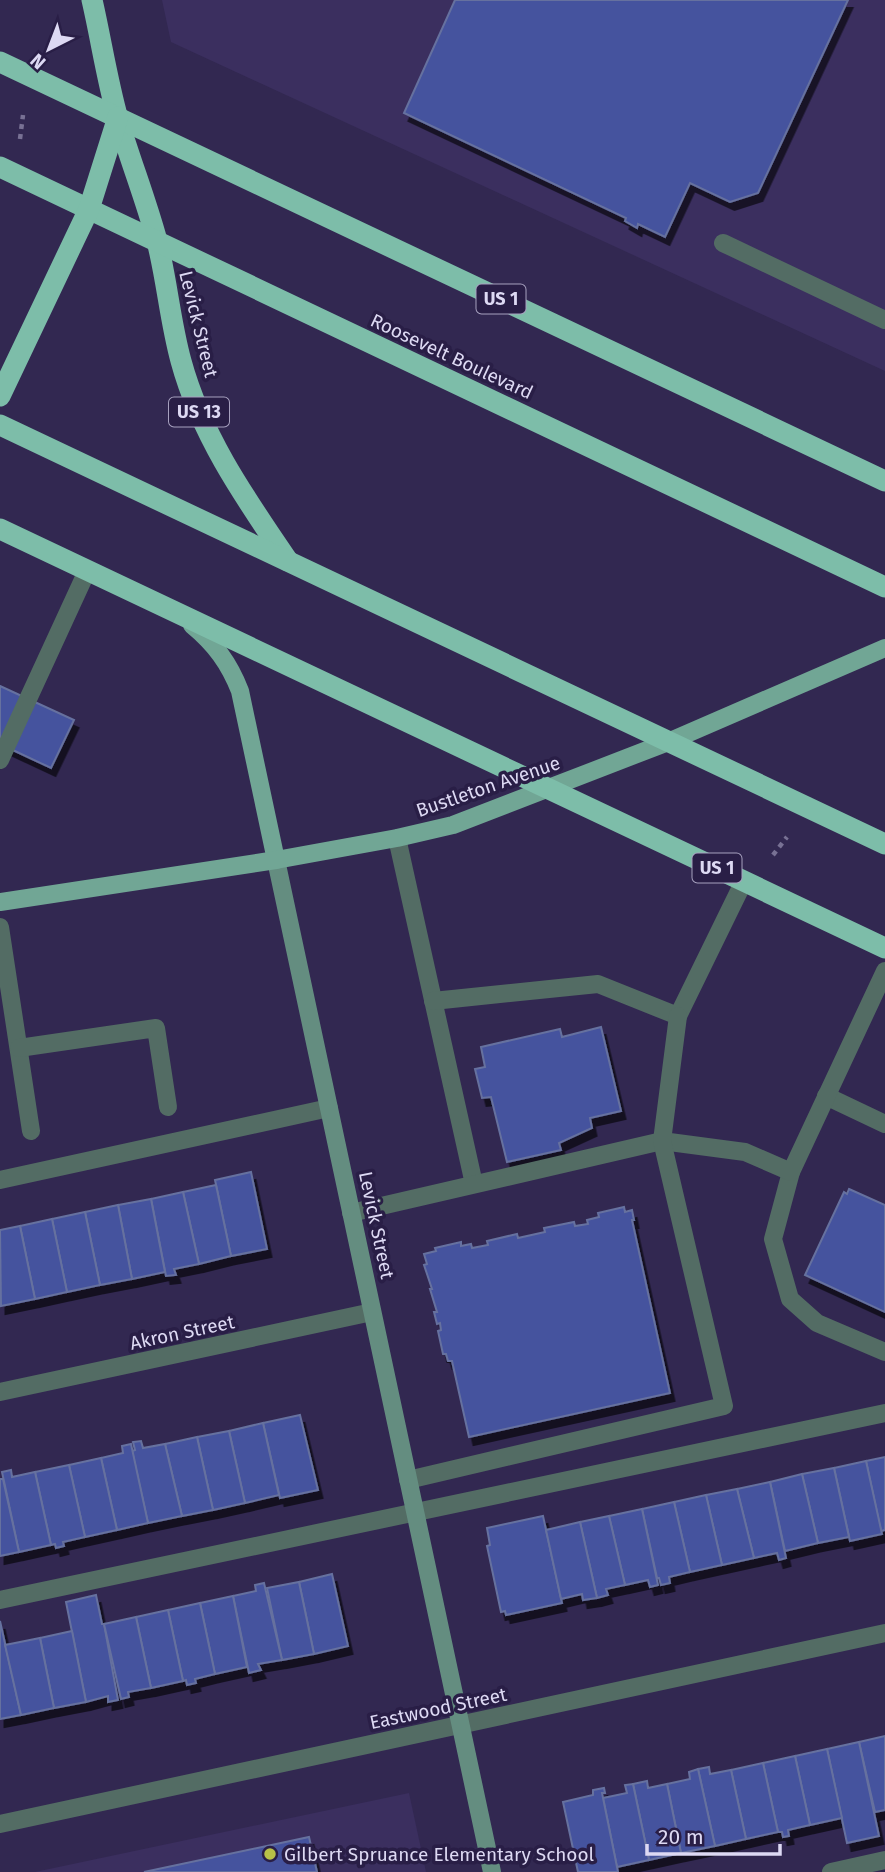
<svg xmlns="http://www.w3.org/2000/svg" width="885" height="1872" viewBox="0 0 885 1872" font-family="'Fira Sans',sans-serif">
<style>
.built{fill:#3b2f5f}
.building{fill:#45539e;stroke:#66719f;stroke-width:2;filter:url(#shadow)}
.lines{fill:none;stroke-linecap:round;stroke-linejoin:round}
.path{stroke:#787194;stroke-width:4.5;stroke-dasharray:5 5;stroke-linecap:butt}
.lane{stroke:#536c64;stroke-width:18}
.street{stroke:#536c64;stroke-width:18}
.secondary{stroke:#648d80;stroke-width:18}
.primary{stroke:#71a695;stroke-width:18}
.highway{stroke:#7dbda9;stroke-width:21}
.poi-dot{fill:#b8c147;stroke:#291e46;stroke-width:2.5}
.labels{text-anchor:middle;stroke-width:7;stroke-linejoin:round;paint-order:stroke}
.shield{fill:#291e46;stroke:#a7a1bf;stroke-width:2}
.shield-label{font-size:18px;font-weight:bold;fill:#ddd9f3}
.street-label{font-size:19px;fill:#ddd9f3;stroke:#291e46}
.poi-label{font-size:19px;fill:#ddd9f3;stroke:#291e46;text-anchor:start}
</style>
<defs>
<filter id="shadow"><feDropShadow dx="4.5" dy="8" stdDeviation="0" flood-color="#0009"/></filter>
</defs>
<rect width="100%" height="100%" fill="#322851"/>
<g class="built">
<path d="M162,0H885V371L171,42Z"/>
<path d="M409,1793L426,1872H35Z"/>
</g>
<g class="building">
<path d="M455,0H848L758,193L730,202L690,183L665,237L638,224L637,228L625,221L626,218L404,113Z"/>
<path d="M0,686L74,720L51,768L0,744Z"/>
<path d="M601,1027L621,1111L590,1118L592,1128L559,1143L561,1150L507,1162L491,1097L482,1098L475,1069L485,1067L481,1047L560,1029L562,1037Z"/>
<path d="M251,1172L267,1249L231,1256L215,1180Z"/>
<path d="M216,1185L231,1256L199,1264L183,1192Z"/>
<path d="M849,1189L885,1205V1312L805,1275L844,1192L847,1194Z"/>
<path d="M183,1192L199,1264L174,1269L176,1275L166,1276L151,1199Z"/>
<path d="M151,1199L165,1272L132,1279L118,1205Z"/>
<path d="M118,1205L132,1279L100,1285L85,1212Z"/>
<path d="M624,1207L625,1212L632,1210L634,1220H632L670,1393L469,1437L452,1361H448L446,1354H443L438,1331L441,1330L440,1323L437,1324L434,1312H437L430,1289H432L424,1265L427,1264L424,1254L436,1251L435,1248L461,1242V1246L471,1244L472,1248L488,1245L487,1241L517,1234L518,1238L545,1232L544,1228L574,1222L575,1226L588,1224L587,1220L599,1217L598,1213Z"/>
<path d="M85,1212L100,1285L67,1292L52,1219Z"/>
<path d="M52,1219L67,1292L35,1299L20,1226Z"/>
<path d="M20,1226L35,1299L1,1306L0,1230Z"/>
<path d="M300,1415L318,1490L280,1498L263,1423Z"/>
<path d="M263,1423L279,1495L245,1503L229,1431Z"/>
<path d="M229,1431L245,1503L213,1510L197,1437Z"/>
<path d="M197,1437L213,1510L182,1516L165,1444Z"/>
<path d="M141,1441L143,1448L165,1444L182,1516L148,1523L132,1451L135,1450L133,1442Z"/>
<path d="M131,1444L148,1523L117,1530L101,1458L123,1453L122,1446Z"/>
<path d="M885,1457V1530L881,1531L866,1461Z"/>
<path d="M101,1458L117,1530L85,1537L69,1465Z"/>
<path d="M866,1461L882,1534L850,1541L834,1468Z"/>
<path d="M69,1465L85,1537L63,1542L64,1546L56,1548L55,1544L51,1545L35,1472Z"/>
<path d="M834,1468L849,1537L818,1543L802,1474Z"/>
<path d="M11,1470L12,1477L35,1472L51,1545L19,1552L2,1472Z"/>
<path d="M802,1474L818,1543L785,1551L770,1482Z"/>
<path d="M0,1479H3L19,1552L0,1556Z"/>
<path d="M770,1482L786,1558L779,1560L777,1553L754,1558L737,1489Z"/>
<path d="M737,1489L754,1558L722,1565L706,1495Z"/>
<path d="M706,1495L722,1565L690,1572L674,1502Z"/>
<path d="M674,1502L690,1572L669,1577L670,1583L661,1585L659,1578H657L642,1509Z"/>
<path d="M642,1509L658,1585L650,1587L648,1580L625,1585L609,1516Z"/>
<path d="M543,1516L562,1603L506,1615L505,1611L501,1612L487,1546L490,1545L487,1528Z"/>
<path d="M609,1516L625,1585L606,1589L608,1595L597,1598L580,1522Z"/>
<path d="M580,1522L597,1598L583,1600L582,1594L561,1599L546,1530Z"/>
<path d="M332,1574L348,1646L314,1654L299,1582Z"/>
<path d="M299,1582L314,1654L282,1660L267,1588Z"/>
<path d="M264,1583L282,1660L258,1664L261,1670L249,1673L233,1596L256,1591L255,1585Z"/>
<path d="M96,1595L102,1624H104L118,1700L108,1702V1696L86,1702L66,1602Z"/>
<path d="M233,1596L247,1667L215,1674L200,1603Z"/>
<path d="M200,1603L215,1674L195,1679L196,1683L187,1685L186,1680L183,1681L168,1610Z"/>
<path d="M168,1610L183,1681L151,1688L136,1617Z"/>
<path d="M136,1617L151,1688L128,1692L129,1697L121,1699L104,1624Z"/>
<path d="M0,1621L21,1715L0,1719Z"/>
<path d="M72,1631L86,1702L54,1708L40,1638Z"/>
<path d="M40,1638L54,1708L21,1715L5,1645Z"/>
<path d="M885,1736V1810L875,1812L859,1742Z"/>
<path d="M859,1742L879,1836L847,1843L827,1749Z"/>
<path d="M827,1749L842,1818L810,1825L795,1756Z"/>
<path d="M795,1756L810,1825L788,1830L789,1836L783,1837L782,1832H778L763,1763Z"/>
<path d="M763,1763L778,1832L746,1839L731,1770Z"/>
<path d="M709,1767L710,1774L731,1770L746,1839L715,1846L698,1769Z"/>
<path d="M698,1769L715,1846L681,1853L667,1784L690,1779L689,1772Z"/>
<path d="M647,1781L648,1788L667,1784L681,1853L649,1860L633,1784Z"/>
<path d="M633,1784L649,1860L617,1867L603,1798L627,1793L625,1785Z"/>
<path d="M604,1788L605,1793H602L618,1872H578L563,1802L593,1795V1790Z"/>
<path d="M309,1837L317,1872H144Z"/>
</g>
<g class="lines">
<g class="path">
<path d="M20,139L23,115"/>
<path d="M773,855L787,837"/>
</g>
<g class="lane">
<path d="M723,243L885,320"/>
<path d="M0,760L87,571"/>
<path d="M397,838L474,1184"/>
<path d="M0,927L31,1131"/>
<path d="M433,1001L598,984L678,1016L744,881"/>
<path d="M19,1048L156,1028L168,1107"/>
<path d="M826,1096L885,1124"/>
<path d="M791,1172L773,1239L790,1299L817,1323L885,1352"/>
<path d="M0,1180L329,1108"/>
<path d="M351,1213L662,1141L745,1152L791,1172L885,971"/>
<path d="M408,1480L724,1406L662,1141L678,1016"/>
<path d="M0,1600L885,1413"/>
<path d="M831,1872L885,1860"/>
</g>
<g class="street">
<path d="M0,1392L372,1312"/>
<path d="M0,1824L885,1633"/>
</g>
<path class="secondary" d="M276,860L492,1872"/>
<g class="primary">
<path d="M192,625C215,644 229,663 240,691L276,860"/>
<path d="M0,902L276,860L397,838L453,825L668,742L885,648"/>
</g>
<g class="highway">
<path d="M92,0C101,39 107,80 118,119C130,160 146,200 157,241C167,280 170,321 181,361C201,435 245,498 288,561"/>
<path d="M0,62L885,481"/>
<path d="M0,167L885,587"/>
<path d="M0,396L89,209L118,117"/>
<path d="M0,425L885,844"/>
<path d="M0,529L885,948"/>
</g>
</g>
<circle class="poi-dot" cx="270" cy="1854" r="7"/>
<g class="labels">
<g class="shield">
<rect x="476.5" y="284.5" width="49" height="29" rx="5"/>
<rect x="169" y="397.5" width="60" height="29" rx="5"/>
<rect x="692.5" y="853.5" width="49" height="29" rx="5"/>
</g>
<g class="shield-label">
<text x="501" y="305">US 1</text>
<text x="199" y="418">US 13</text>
<text x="717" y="874">US 1</text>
</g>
<g class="street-label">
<text transform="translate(199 324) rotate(76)" y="7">Levick Street</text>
<text transform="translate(452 356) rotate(25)" y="7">Roosevelt Boulevard</text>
<text transform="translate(488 786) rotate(-19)" y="7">Bustleton Avenue</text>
<text transform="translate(377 1225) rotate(78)" y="7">Levick Street</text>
<text transform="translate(182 1332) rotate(-12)" y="7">Akron Street</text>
<text transform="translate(438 1708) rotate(-12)" y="7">Eastwood Street</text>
</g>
<g class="poi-label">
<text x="284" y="1861">Gilbert Spruance Elementary School</text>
</g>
</g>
<g transform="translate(49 49) rotate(222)" stroke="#291e46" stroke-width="5" paint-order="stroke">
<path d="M0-5L12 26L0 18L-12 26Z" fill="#ddd9f3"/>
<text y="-10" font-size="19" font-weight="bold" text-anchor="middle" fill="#ddd9f3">N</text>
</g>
<path d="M647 1844v10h133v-10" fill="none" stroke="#ddd9f3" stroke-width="3.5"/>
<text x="658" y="1844" font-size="21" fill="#ddd9f3" stroke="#291e46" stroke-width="5" paint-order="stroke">20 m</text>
</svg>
